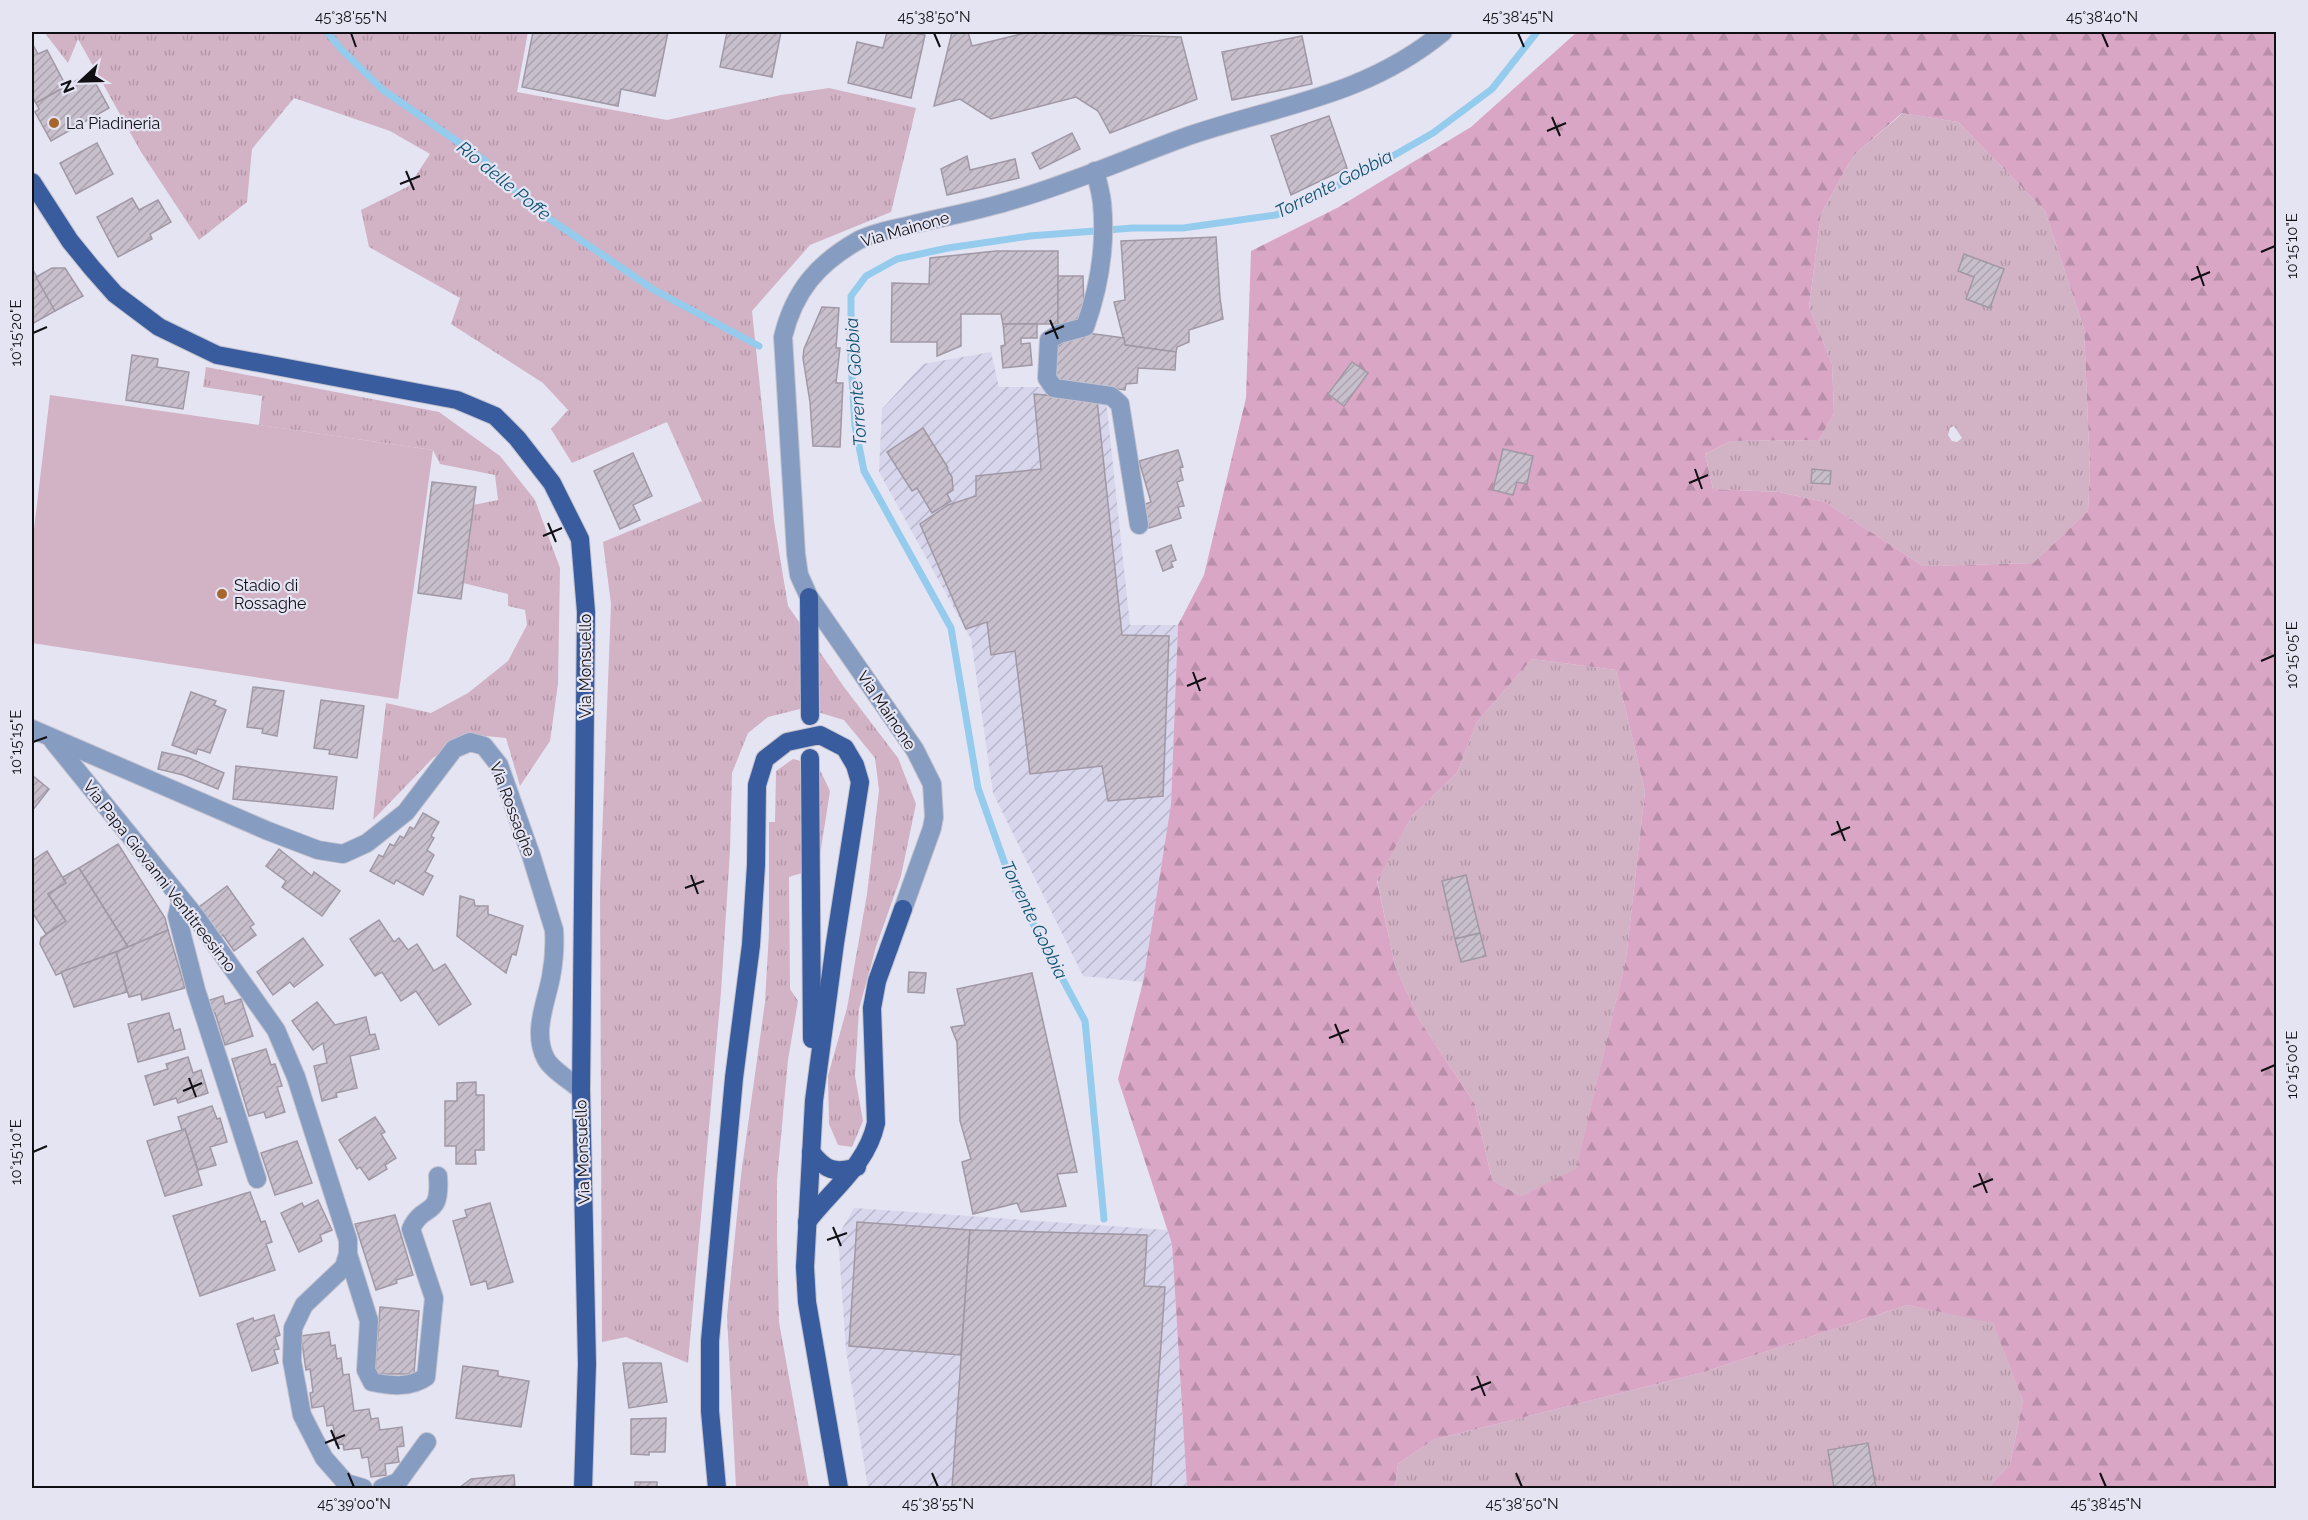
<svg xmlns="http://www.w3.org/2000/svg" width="2308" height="1520" viewBox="0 0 2308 1520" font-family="Raleway,sans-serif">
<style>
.industrial{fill:url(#industrial-furrows)}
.grass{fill:url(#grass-tufts);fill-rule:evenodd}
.forest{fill:url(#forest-firs);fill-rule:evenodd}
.garden{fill:#d2b2c5}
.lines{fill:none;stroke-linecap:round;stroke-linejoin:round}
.stream{stroke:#95cced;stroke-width:7}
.building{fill:url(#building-hatch);stroke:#a198a5;stroke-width:1.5}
.minor-casing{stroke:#c3c2cf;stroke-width:20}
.major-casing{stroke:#c3c2cf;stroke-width:20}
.minor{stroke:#879cc1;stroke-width:18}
.major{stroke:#395c9e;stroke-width:18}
.ticks{fill:none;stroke:#100f14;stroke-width:2}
.poi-dot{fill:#a5672d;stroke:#e5e4f3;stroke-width:2}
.labels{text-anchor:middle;stroke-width:4.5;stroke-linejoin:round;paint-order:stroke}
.poi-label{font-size:16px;fill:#100f14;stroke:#e5e4f3;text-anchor:start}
.street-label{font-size:16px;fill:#100f14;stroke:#e5e4f3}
.water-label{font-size:18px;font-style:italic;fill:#0e5272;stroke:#e5e4f3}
.neatline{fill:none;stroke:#100f14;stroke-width:2}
.ticks-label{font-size:15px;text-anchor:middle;fill:#100f14}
</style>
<defs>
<pattern id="industrial-furrows" width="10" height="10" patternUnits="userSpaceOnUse" patternTransform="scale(1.5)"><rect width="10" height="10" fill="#d7d6ec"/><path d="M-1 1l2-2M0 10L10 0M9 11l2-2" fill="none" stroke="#b8b6ca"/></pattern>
<pattern id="grass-tufts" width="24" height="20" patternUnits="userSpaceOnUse" patternTransform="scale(1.5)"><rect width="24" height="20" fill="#d2b2c5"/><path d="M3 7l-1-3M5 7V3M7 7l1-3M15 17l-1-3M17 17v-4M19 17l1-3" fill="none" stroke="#b398a8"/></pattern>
<pattern id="forest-firs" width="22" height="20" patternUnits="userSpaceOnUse" patternTransform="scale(1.5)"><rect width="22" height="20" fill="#d9a6c6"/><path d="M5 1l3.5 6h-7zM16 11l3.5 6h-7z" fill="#b98ea9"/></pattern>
<pattern id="building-hatch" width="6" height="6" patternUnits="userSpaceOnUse" patternTransform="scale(1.5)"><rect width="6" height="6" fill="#c8bfcc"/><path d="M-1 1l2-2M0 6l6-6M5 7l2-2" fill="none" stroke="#aba3ae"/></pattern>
</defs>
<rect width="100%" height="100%" fill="#e5e4f3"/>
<g class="industrial">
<path d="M991,352L999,387H1088L1105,390L1130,625H1178L1171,804L1143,982L1083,976L993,793L971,639L879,472L882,409L923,364Z"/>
<path d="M854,1208L1167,1230L1172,1244L1187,1488H868L846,1350L838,1236Z"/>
</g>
<g class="grass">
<path d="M44,32H528L517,92L667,120L781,95L829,88L916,108L891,212L810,245L752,311L774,521L788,606L844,687L898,758L916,804L901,876L876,947L859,1009L855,1076L863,1121L852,1147L838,1145L829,1124L828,1076L847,1008L867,894L879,790L875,758L844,720L804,708L768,717L748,733L732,773L730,851L721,992L688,1363L626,1337L602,1342L600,890L611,604L603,542L702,501L667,422L572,463L551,429L568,410L543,383L451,324L460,298L369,247L361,210L409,186L430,154L390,131L294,98L252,149L247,202L199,240L141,152L78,39L68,63Z"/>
<path d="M1903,113L1958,122L2045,211L2084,329L2090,470L2088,511L2033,563L1923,566L1825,502L1779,492L1713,489L1705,454L1731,441L1819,440L1834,413L1832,364L1809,307L1821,214L1853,156ZM1954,426L1962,438L1957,442L1952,441L1948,435L1950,428Z"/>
<path d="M206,367L439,412L500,456L535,500L560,568L558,684L550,741L520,786L506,738L475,735L434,757L373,820L386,703L431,713L468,693L508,661L527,625L525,610L508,606V594L463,583L473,505L498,500L495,475L440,464L433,450L259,425L262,396L203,387Z"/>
<path d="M1532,659L1616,670L1645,791L1626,959L1576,1170L1521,1196L1492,1180L1475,1104L1420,1021L1395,966L1377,880L1412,816L1457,773L1477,722Z"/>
<path d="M793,759L818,766L830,791L818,868L789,877L790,989L798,1001L788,1060L777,1180V1239L779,1322L809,1488H736L727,1316L741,1175L765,1002L769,932V822H775L776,771Z"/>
<path d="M1907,1305L1993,1322L2023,1401L2010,1464L1988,1488H1395L1398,1464L1433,1440L1701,1373Z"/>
</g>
<path class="forest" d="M1577,32H2276V1488H1988L2010,1464L2023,1401L1993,1323L1907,1305L1701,1373L1433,1440L1398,1464L1395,1488H1187L1172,1244L1118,1079L1143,982L1171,804L1178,625L1204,575L1246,398L1251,251L1337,208L1471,127ZM1902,113L1958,122L2045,211L2084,329L2090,470L2088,511L2033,563L1923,566L1825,502L1779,492L1713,489L1705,454L1731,441L1819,440L1834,413L1832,364L1809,307L1821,214L1853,156ZM1532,659L1616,670L1645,791L1626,959L1576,1169L1521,1196L1492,1180L1475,1104L1420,1021L1395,966L1377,881L1412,816L1457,773L1477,722Z"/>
<path class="garden" d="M50,395L433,450L398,699L32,643V546Z"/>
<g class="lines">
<g class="stream">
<path d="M327,32L341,49L383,90L484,160L532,207L654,290L759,346"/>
<path d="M1104,1219L1085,1021L1012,884L978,788L951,628L864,471L855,426L851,361V296L866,276L897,259L948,248L1030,236L1133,228H1183L1276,215L1363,173L1433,133L1492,89L1537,32"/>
</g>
</g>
<g class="building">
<path d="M533,32H668L655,96L621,89L618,106L522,87Z"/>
<path d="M727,32H781L772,77L720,67Z"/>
<path d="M887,32H908L925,35L911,98L848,83L857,42L883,48Z"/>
<path d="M952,32H968L972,46L1029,32L1181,37L1197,99L1110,133L1098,111L1076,97L991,119L960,99L934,106Z"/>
<path d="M1302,36L1312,84L1232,100L1222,52Z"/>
<path d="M32,43L38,54L47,50L66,86L36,103L32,98Z"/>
<path d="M90,73L109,108L51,141L35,112L39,109L36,103Z"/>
<path d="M1329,116L1347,168L1291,195L1271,136Z"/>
<path d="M1072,133L1080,149L1040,169L1032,153Z"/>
<path d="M97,143L113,174L76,194L60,163Z"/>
<path d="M967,156L970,170L1015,159L1019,178L947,195L941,169Z"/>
<path d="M132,198L139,210L158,200L171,222L150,234L152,239L118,257L97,217Z"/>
<path d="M1216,237L1220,298L1223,319L1189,330V342L1177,347L1176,352L1125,345L1114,302L1125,300L1121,241Z"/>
<path d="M996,251H1058V324H1003L1001,314H961V346L937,356V342H891L892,283L929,284L930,258Z"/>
<path d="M1964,254L2004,269L1990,308L1966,299L1974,277L1958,271Z"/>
<path d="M32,268L55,311L32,324Z"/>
<path d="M52,268H65L83,296L55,311L36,277Z"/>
<path d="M1058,276H1083L1084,312L1080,323L1058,324Z"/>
<path d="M822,307L839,308L836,348H840L836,383H843L840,447L813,446L810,402L803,358L804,349Z"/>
<path d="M1003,324H1037V338H1021V344L1030,343L1032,365L1003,368L1001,346L1005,345Z"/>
<path d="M1087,333L1124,338L1125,345L1176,352L1175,370L1138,368L1137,383L1126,384L1125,390L1053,380L1057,348L1072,335Z"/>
<path d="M132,355L158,359L157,367L189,372L183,409L126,400Z"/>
<path d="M1352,362L1368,373L1344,406L1328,394Z"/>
<path d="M1034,394L1097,400L1122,635L1169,636L1163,796L1108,801L1102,766L1030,774L1015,651L991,655L987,622L966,629L920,524L948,505L976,496V476L1041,469Z"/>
<path d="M923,428L948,468L947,469L952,477L953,490L947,494L951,501L932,513L917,488L912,491L887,452Z"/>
<path d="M1503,449L1533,456L1527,484L1517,482L1513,495L1493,490Z"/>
<path d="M1178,450L1183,467L1180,468L1183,480L1177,482L1184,506L1178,507L1181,518L1149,528L1143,505L1151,502L1139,461Z"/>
<path d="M633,453L652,496L633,505L640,520L620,529L594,471Z"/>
<path d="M1812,469L1831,471L1830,484L1811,483Z"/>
<path d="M432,482L476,487L461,599L418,593Z"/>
<path d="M1171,545L1176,560L1171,562L1173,567L1163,571L1156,551Z"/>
<path d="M253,687L284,691L277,736L262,733L263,729L247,727Z"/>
<path d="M191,692L216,701L214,705L226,710L210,753L198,749L196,754L172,745Z"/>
<path d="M321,700L364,706L357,758L329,754L330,750L314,748Z"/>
<path d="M162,752L189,758L224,773L218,789L183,775L158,769Z"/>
<path d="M236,766L337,777L333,809L233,799Z"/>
<path d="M32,775L49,789L32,811Z"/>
<path d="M423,813L439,822L431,836L434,838L427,850L434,855L425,872L433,876L423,895L396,880L394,884L370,871L379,855L383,857L390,844L394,846L400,836L404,838L410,827L414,829Z"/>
<path d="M118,844L165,918L168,930L128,947L79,868Z"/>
<path d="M279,849L312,876L314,872L340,891L322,916L282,887L286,881L266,866Z"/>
<path d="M47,851L66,883L48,894L66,921L46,934L32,912V861Z"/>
<path d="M79,868L128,947L56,975L40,944L41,938L66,921L48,894L66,883L63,877Z"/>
<path d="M1466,875L1480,933L1455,939L1442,881Z"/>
<path d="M227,886L254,924L250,927L256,935L234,951L223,935L220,938L199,907Z"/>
<path d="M460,896L474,900L475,906H488V914L523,926L516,955L512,954L506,973L457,936Z"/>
<path d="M379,920L394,942L399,938L408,950L417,944L434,971L445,964L471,1004L439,1025L416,991L401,1001L382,972L375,976L350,939Z"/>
<path d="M168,930L185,988L142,1000L141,994L129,997L116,952Z"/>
<path d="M1480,933L1486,956L1461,962L1455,939Z"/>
<path d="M303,938L323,965L294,987L290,982L273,995L257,972Z"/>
<path d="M116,952L127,992L74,1007L61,972Z"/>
<path d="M909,972L926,973L924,993L908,992Z"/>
<path d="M1032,973L1077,1172L1057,1174L1066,1206L1021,1212L1017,1203L973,1214L962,1162L971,1159L960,1121L957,1042L951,1027L965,1025L957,989Z"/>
<path d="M223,996L225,1004L241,999L253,1036L225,1045L215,1013L211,1014L207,1001Z"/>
<path d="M317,1002L335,1025L366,1017L370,1035L375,1034L379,1049L350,1056L357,1088L336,1093L337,1097L322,1101L314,1066L327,1063L323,1043L313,1050L292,1021Z"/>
<path d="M169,1013L174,1031L180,1029L185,1049L138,1062L128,1024Z"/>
<path d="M266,1049L271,1065L275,1064L282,1086L277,1087L285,1112L266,1118L264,1112L249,1116L232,1059Z"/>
<path d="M188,1057L193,1073L201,1070L208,1093L178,1103L176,1098L154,1105L145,1076L168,1069L166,1064Z"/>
<path d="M476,1082V1095H484V1150H475L476,1164H456V1146H445V1101H457V1083Z"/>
<path d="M212,1106L217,1119L220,1118L227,1142L210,1147L216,1165L198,1170L185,1129L182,1130L178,1117Z"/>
<path d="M375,1117L385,1132L381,1134L396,1158L385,1165L387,1169L369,1180L360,1167L357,1169L339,1140Z"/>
<path d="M185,1129L202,1185L165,1196L147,1141Z"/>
<path d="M297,1141L312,1183L275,1195L261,1153Z"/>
<path d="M250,1192L261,1222L265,1221L272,1242L266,1244L275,1270L200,1296L173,1216Z"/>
<path d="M318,1200L332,1230L320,1235L322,1241L299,1252L281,1213L302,1203L304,1207Z"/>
<path d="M490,1203L513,1282L488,1289L486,1281L471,1285L453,1221L467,1217L465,1210Z"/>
<path d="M395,1215L413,1275L396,1280L397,1283L376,1290L355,1224Z"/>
<path d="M857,1222L970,1230L961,1355L849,1346Z"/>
<path d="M970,1230L1147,1235L1144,1286L1165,1287L1151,1488H952Z"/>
<path d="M380,1307L419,1311L414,1374H375Z"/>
<path d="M274,1315L280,1335L275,1337L279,1349L274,1350L278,1363L252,1371L237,1324L253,1318L254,1321Z"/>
<path d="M329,1332L331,1346L335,1345L337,1359L341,1358L343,1375L349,1374L354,1411L369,1409L371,1419L378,1418L380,1430L402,1427L404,1446L397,1447L399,1462L385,1464L386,1475L371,1477L368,1457L362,1458L360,1448L344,1450L343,1444L336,1445L333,1425L327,1426L324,1406L312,1408L310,1393L313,1392L310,1369L306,1370L301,1336Z"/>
<path d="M623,1363H661L667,1402L629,1408Z"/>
<path d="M463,1366L498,1371V1376L529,1381L521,1427L456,1418Z"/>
<path d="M666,1418L665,1452H649V1455L631,1454V1419Z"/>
<path d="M1868,1443L1876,1488H1834L1828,1450Z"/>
<path d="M514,1475L515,1488H459L471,1479Z"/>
<rect x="635" y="1482" width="22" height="6"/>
</g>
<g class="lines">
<g class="minor-casing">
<g id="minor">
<path d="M1095,171C1098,182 1101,193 1102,203C1106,244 1099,288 1085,327L1059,334L1049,340L1047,378L1054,388L1111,396L1120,404L1139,525"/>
<path d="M32,729L268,831L318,850L343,854L367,843L406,812L454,749L470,742L484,746L499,765L531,855L554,930C555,945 554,961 551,977C546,1003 532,1033 546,1059C551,1069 572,1082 581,1090"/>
<path d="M53,741L196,917L276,1030L296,1077L348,1240V1254L344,1267L304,1305L293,1328L292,1361L302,1415L324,1458L346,1483L363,1488"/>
<path d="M181,899L177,916L196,990L257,1179"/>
<path d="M903,909L932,828L934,817L932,784L915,750L809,597L799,575L796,554L783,337C794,291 818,263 859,240C873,233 892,229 907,226C942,217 978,211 1013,200C1073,183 1130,157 1188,136C1279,105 1366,96 1443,32"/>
<path d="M348,1254L369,1321L366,1370L372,1382C391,1386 410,1388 426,1377L434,1298L411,1229C424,1201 441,1220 438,1176"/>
<path d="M382,1488L398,1482L427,1442"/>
</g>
</g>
<g class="major-casing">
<g id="major">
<path d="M32,182L70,241L92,268L115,294L159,327L217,355L457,400L495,416L517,438L552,483L580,539L586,612L581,1090L587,1364L583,1488"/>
<path d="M809,597L810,716"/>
<path d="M810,758L812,1039"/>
<path d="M811,1152C825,1170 834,1174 857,1167"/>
<path d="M807,1222C832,1189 867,1165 876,1123L872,1008L877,981L903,909"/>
<path d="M717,1488L710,1411V1341L734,1078L751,945L756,865L757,785L765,759L787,742L820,735L845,748L855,765L860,782L835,943L814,1101L805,1267L807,1302L839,1488"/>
</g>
</g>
<use href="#minor" class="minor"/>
<use href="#major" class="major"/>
</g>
<path class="ticks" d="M351,33L356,47M934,33L940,47M1518,33L1524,47M2102,33L2108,47M1552,117L1560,136M1547,131L1566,123M406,171L414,190M400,184L420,176M2261,252L2275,246M2197,266L2204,286M2191,280L2210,272M1050,320L1058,339M33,333L47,327M1045,334L1064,326M1695,469L1702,489M1689,483L1708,475M548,523L556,542M543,536L562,528M2261,661L2275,655M1193,672L1200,691M1187,686L1206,678M33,742L47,737M1837,821L1845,841M1831,835L1850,827M691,875L698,894M685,888L704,881M1335,1024L1343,1043M1329,1038L1349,1030M2261,1071L2275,1065M189,1078L196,1097M183,1091L202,1083M33,1152L47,1146M1979,1173L1987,1193M1973,1187L1993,1179M833,1227L841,1246M827,1240L847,1233M1477,1376L1485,1396M1471,1390L1491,1382M331,1430L339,1449M325,1443L345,1435M348,1473L354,1487M932,1473L938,1487M1516,1473L1522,1487M2100,1473L2106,1487"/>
<g class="poi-dot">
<circle cx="54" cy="123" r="6"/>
<circle cx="222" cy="594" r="6"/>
</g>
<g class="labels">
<g class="poi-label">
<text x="66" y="129">La Piadineria</text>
<text x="234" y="591">Stadio di<tspan x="234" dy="18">Rossaghe</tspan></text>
</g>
<g class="street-label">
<text transform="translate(905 229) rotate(-16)" y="6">Via Mainone</text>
<text transform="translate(585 666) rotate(-90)" y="6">Via Monsuello</text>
<text transform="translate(887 710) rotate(56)" y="6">Via Mainone</text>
<text transform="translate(513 809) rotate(69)" y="6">Via Rossaghe</text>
<text transform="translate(160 876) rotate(52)" y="6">Via Papa Giovanni Ventitreesimo</text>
<text transform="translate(582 1152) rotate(-92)" y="6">Via Monsuello</text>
</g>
<g class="water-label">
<text transform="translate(504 181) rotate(39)" y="6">Rio delle Poffe</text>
<text transform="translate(1334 184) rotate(-27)" y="6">Torrente Gobbia</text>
<text transform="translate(856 382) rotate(-94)" y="6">Torrente Gobbia</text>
<text transform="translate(1034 920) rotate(64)" y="6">Torrente Gobbia</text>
</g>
</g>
<rect width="2308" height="1520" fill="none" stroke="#e5e4f3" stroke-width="66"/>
<g transform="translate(81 81) rotate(248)" stroke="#e5e4f3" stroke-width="4.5" paint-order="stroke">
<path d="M0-4.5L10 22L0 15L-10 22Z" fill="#100f14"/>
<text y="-9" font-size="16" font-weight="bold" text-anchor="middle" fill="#100f14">N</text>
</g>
<rect x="33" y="33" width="2242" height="1454" class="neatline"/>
<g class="ticks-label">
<text x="351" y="22">45°38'55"N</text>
<text x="934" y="22">45°38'50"N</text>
<text x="1518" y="22">45°38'45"N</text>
<text x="2102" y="22">45°38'40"N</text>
<text transform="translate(2292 246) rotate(-90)" y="5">10°15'10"E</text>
<text transform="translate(16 333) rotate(-90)" y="5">10°15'20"E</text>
<text transform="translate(2292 655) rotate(-90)" y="5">10°15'05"E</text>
<text transform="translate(16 742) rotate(-90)" y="5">10°15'15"E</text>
<text transform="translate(2292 1065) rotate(-90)" y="5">10°15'00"E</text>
<text transform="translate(16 1152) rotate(-90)" y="5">10°15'10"E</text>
<text x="354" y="1509">45°39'00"N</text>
<text x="938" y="1509">45°38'55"N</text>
<text x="1522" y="1509">45°38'50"N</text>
<text x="2106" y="1509">45°38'45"N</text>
</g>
</svg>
